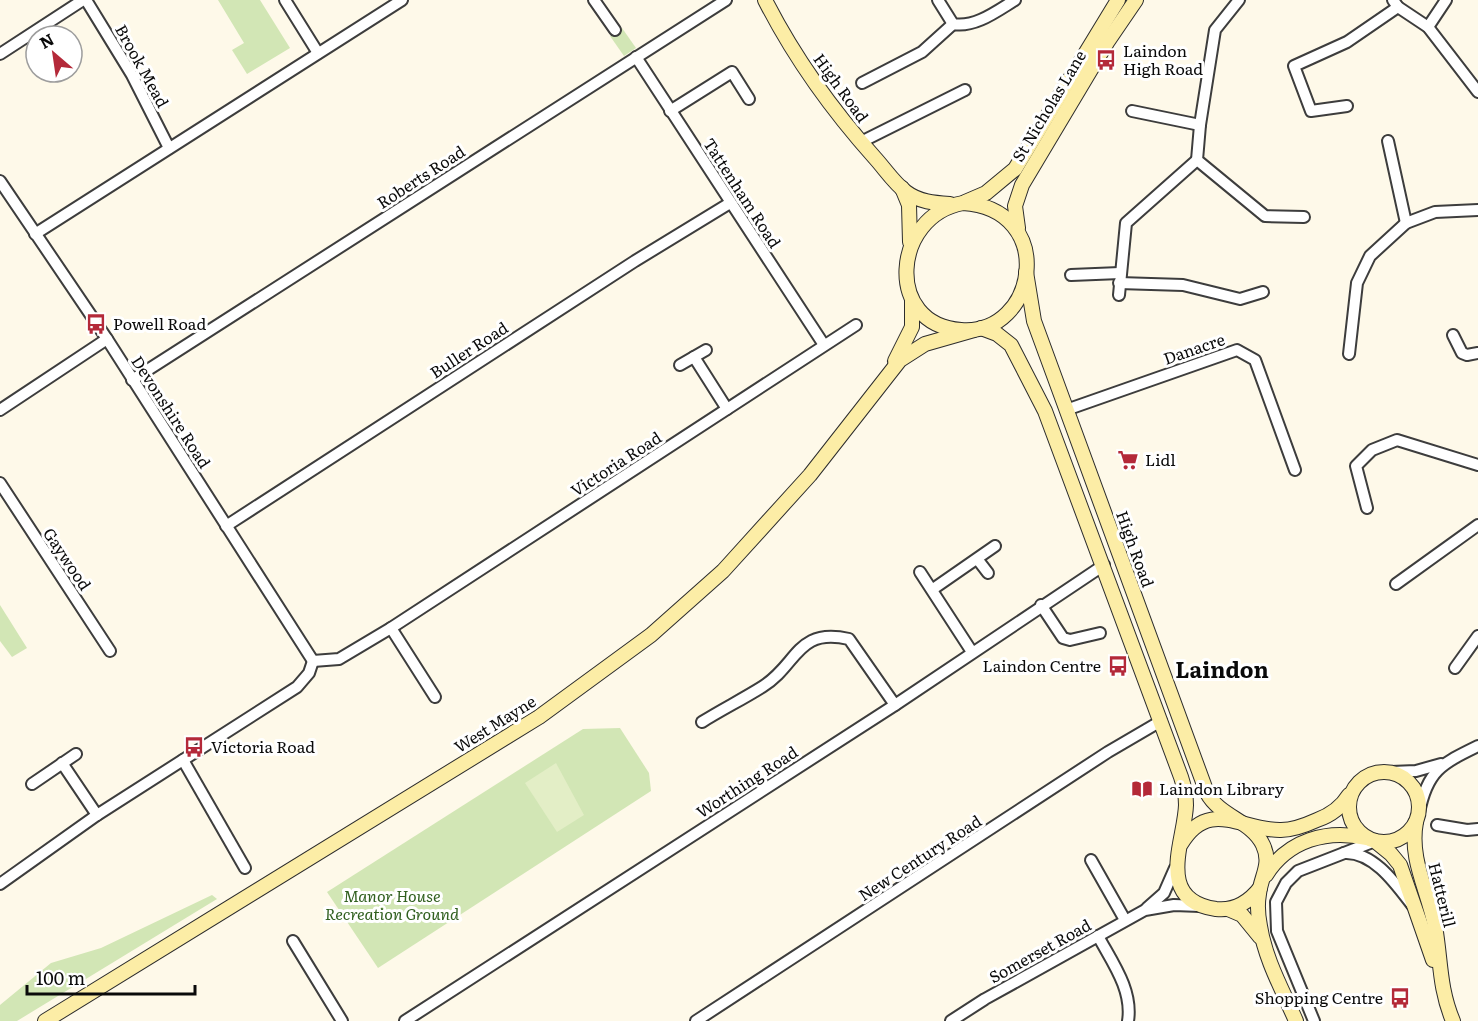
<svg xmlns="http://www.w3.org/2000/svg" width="1478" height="1021" viewBox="0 0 1478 1021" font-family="Literata,serif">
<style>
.green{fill:#d2e6b5}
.pitch{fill:#e3eec6}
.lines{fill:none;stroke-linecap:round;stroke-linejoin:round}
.street-casing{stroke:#3d3d3d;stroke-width:14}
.secondary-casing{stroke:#2c2c2c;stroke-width:16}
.street{stroke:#fff;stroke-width:10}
.secondary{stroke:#fceda6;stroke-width:14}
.labels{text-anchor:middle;stroke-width:6;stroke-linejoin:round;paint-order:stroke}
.poi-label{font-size:16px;fill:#0a0a0a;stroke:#fff;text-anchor:start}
.street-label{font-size:16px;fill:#0a0a0a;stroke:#fff}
.park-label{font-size:16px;font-style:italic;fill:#305f1e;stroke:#fff}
.district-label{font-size:22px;font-weight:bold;fill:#0a0a0a;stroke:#fff}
</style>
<rect width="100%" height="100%" fill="#fef9e9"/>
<g class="green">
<path d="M218,0H260L290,48L247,74L232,50L244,43Z"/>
<path d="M622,28L636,48L624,56L610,36Z"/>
<path d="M0,605L27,648L12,657L0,641Z"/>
<path d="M620,728L649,773L651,791L378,968L327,892L583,729Z"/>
<path d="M212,895L217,899L17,1021H0V1005L51,963L101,948Z"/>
</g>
<path class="pitch" d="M556,763L584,815L557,832L525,783Z"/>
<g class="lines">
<g class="street-casing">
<g id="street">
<path d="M86,0L132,75L169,148"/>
<path d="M285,0L318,53"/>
<path d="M594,0L615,30"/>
<path d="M938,0L953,24C975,28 997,11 1015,0"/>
<path d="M1239,0L1215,30L1200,125L1197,160L1265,216L1304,217"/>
<path d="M1393,0L1398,7L1428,27L1478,92"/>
<path d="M1428,27L1446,0"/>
<path d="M0,54L83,0"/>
<path d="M636,57L824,345"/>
<path d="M862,83L922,52L953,24"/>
<path d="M1347,106L1311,111L1294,66L1347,42L1398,7"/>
<path d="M670,111L732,72L749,99"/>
<path d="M1132,111L1200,125"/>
<path d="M1388,141L1406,223"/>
<path d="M861,142L965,90"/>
<path d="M0,181L107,339L313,661"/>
<path d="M35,234L402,0"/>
<path d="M1071,275L1120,273"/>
<path d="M1119,283L1183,285L1240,299L1263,292"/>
<path d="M1119,295L1126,223L1197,160"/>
<path d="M1453,335L1462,353L1467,355L1478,353"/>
<path d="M1349,354L1357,283L1370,256L1406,223L1435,212L1478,210"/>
<path d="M694,357L727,409"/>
<path d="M680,365L706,350"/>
<path d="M132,380L726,0"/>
<path d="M0,410L107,339"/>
<path d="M1066,410L1237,350L1255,360L1295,470"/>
<path d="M0,483L110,651"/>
<path d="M1367,508L1356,466L1372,450L1397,440L1478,465"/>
<path d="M226,526L635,261L730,203"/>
<path d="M978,560L988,573"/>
<path d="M920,572L972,652"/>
<path d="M1396,584L1478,525"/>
<path d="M933,589L995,546"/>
<path d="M1041,605L1063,638L1070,640L1100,633"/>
<path d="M391,628L435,697"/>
<path d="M313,661L339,659L391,628L856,325"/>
<path d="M1455,668L1478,636"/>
<path d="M702,722C721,710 743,699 762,687C798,665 796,627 849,639L895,705"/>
<path d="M183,760L245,868"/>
<path d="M62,763L97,815"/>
<path d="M1391,772L1416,771L1441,764"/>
<path d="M32,784L76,754"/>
<path d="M1419,813C1427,771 1441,764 1478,746"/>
<path d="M1437,825L1467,830L1478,829"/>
<path d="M1344,853C1373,851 1396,884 1412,905"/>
<path d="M1091,860L1125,920"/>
<path d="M0,884L97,815L297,687L309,673L313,661"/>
<path d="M1147,908L1164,893L1175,868"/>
<path d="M1098,936C1112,962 1133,990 1128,1021"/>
<path d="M293,941L342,1021"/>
<path d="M405,1021L895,705L1104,565"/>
<path d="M696,1021L1108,752L1161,721"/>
<path d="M951,1021L985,999L1145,910L1174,905L1200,906"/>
<path d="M1314,1021L1277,931L1276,902L1286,883L1298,871L1375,841"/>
</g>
</g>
<g class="secondary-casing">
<g id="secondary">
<path d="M765,0C794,57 832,110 875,158C885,169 894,183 906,192C919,202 935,203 950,204"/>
<path d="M902,188L909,205L910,242"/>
<path d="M965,202L986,193L1015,169L1118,0"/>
<path d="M963,203C1058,209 1038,336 961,330C884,325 892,216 963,203Z"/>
<path d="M1018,228L1015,206L1022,185L1108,41L1136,0"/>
<path d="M1026,272L1034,321L1207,793C1220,817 1252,821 1263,845C1272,864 1261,876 1259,894C1257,905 1258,916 1260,926C1265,959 1283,991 1296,1021"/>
<path d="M981,328L997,334L1011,345L1045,411L1181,777C1184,786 1186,795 1186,805C1185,841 1154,900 1216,909C1234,911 1249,902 1260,888"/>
<path d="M895,361L912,327V301"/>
<circle cx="1384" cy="807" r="35"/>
<path d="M1416,822C1409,859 1428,890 1435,926C1441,960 1439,988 1453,1021"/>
<path d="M1375,841L1391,854L1400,865L1433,960"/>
<path d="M1181,844C1209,797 1242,831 1281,830C1293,830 1306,825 1317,820C1331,815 1341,808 1349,795"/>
<path d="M1266,875C1288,840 1327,829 1366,838"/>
<path d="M1228,909L1242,915L1260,937"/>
<path d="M45,1021L539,717L651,635L723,571L810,475L900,360L925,344L974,330"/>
</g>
</g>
<use href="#street" class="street"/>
<use href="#secondary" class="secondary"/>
</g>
<defs>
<g id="bus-bare" transform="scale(1.62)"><path d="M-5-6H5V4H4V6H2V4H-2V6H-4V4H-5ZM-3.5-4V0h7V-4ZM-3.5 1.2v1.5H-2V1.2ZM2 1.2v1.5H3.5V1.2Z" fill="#b42939" stroke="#fff" stroke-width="2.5" paint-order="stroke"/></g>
<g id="supermarket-bare" transform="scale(1.62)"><path d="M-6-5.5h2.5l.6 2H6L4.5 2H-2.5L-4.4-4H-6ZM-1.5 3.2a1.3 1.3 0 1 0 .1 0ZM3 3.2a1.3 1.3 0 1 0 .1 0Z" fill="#b42939" stroke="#fff" stroke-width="2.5" paint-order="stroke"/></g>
<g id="library-bare" transform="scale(1.62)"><path d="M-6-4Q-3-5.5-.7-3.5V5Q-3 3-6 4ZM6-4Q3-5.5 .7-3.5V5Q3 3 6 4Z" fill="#b42939" stroke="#fff" stroke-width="2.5" paint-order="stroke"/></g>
</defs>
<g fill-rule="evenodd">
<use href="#bus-bare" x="1106" y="60"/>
<use href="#bus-bare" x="96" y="324"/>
<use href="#supermarket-bare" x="1128" y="460"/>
<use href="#bus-bare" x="1118" y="666"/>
<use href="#bus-bare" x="194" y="747"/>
<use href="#library-bare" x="1142" y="789"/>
<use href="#bus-bare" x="1400" y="998"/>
</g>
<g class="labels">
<g class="poi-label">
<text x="1123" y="57">Laindon<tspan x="1123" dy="18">High Road</tspan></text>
<text x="113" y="330">Powell Road</text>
<text x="1145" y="466">Lidl</text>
<text x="1101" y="672" text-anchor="end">Laindon Centre</text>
<text x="211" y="753">Victoria Road</text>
<text x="1159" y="795">Laindon Library</text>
<text x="1383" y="1004" text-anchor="end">Shopping Centre</text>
</g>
<g class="street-label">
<text transform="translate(142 66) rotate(61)" y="6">Brook Mead</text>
<text transform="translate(841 88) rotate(54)" y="6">High Road</text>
<text transform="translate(1049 106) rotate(-59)" y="6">St Nicholas Lane</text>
<text transform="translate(421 177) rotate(-33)" y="6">Roberts Road</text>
<text transform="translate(742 193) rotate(57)" y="6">Tattenham Road</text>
<text transform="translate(1194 349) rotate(-19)" y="6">Danacre</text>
<text transform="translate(469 350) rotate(-33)" y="6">Buller Road</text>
<text transform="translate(171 412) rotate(57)" y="6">Devonshire Road</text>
<text transform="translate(616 464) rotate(-33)" y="6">Victoria Road</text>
<text transform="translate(1135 549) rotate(70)" y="6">High Road</text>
<text transform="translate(67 559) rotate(56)" y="6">Gaywood</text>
<text transform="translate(495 724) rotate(-32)" y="6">West Mayne</text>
<text transform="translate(747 782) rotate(-33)" y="6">Worthing Road</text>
<text transform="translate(920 858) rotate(-33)" y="6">New Century Road</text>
<text transform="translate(1442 895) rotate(76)" y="6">Hatterill</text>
<text transform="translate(1040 951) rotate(-29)" y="6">Somerset Road</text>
</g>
<g class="park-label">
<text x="392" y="902">Manor House<tspan x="392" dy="18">Recreation Ground</tspan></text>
</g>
<g class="district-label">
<text x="1222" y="678">Laindon</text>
</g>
</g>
<g transform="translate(54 54) rotate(331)"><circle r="28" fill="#ffffff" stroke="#9d9d9d" stroke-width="1.5"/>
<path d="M0-4.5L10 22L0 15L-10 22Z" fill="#b42939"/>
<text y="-9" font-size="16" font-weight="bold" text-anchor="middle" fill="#0a0a0a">N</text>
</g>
<path d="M27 985v9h168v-9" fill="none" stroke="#0a0a0a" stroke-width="3"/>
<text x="36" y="985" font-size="18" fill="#0a0a0a" stroke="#ffffff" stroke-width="4.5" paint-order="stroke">100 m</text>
</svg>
